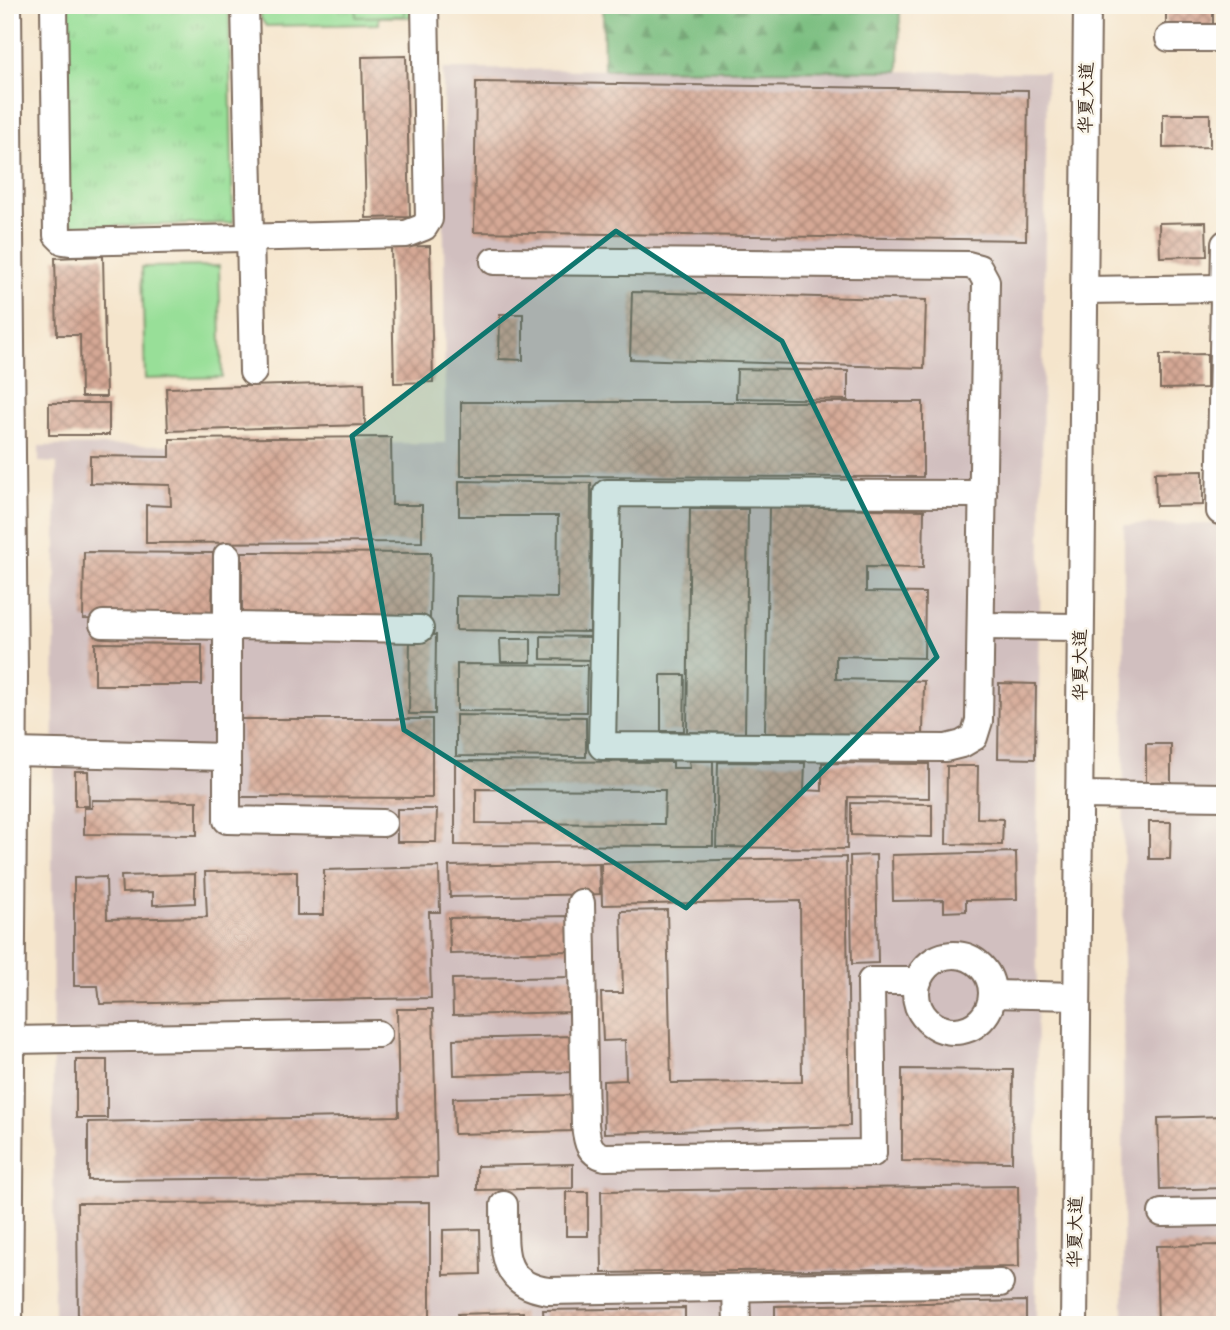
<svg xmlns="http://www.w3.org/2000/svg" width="1230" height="1330" viewBox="0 0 1230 1330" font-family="'Playpen Sans','LXGW WenKai TC',sans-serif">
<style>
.industrial{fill:#d1bfbf}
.grass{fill:url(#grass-tufts);stroke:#6a845b;stroke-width:2}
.forest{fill:url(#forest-firs);stroke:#5a744f;stroke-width:2}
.park{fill:#98df98;stroke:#6a845b;stroke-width:2}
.building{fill:url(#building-cross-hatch);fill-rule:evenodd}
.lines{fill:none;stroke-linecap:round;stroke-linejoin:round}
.minor-casing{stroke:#7c6b5b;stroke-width:30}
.minor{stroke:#fff;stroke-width:26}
.marked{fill:#0f766e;fill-opacity:0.2;stroke:#0f766e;stroke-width:5;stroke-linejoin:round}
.labels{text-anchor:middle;stroke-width:5;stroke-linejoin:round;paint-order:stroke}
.street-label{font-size:18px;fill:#3b2a1e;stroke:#fbf7ec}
</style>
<defs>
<pattern id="grass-tufts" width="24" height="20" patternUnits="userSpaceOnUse" patternTransform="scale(1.75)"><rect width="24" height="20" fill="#98df98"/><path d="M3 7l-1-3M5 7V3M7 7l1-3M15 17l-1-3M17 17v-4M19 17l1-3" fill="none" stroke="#84c083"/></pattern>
<pattern id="forest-firs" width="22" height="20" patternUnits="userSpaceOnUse" patternTransform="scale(1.75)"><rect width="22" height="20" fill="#7abe80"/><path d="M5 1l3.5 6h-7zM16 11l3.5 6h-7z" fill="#659b68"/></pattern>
<pattern id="building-cross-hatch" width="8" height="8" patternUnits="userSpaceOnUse" patternTransform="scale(1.75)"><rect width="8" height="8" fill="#d5a895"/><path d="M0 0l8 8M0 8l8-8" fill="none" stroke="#ae8979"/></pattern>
</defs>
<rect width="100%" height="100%" fill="#fbf7ec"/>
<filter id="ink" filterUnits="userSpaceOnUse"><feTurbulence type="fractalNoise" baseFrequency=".0143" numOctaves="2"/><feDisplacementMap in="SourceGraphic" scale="14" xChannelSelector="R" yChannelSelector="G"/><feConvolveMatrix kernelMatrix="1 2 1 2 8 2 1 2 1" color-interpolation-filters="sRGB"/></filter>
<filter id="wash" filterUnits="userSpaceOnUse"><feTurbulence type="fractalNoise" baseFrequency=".00686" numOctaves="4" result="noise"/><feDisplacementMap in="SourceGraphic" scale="28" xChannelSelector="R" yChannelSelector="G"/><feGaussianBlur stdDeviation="1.57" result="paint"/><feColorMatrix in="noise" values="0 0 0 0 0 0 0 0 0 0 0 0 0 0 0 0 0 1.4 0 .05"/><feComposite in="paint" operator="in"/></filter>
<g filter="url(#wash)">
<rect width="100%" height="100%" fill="#f5e5cc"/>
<g class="industrial">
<path d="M443,69L1047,72L1037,847L1036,1325H54L52,874L57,463L39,462V446L445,443Z"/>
<path d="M1225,524V1325H1123L1124,525Z"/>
</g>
<g class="grass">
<path d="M63,5H229L233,223L76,227L68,220Z"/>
<path d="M260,5H412V17H379V24L266,26L261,19Z"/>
</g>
<path class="forest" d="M603,5H900L899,71L604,69Z"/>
<g class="park">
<path d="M356,5H404V16L356,17Z"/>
<path d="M219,266L222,377L145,379L142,267Z"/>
</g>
<g id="blocks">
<g class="building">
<rect x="1166" y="5" width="47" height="25"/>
<path d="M406,56L410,217L366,218L362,57Z"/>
<path d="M476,82L1028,90L1026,240L474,232Z"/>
<path d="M1163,114H1210V147L1163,148Z"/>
<path d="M1206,222L1207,256L1160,257L1159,223Z"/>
<path d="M430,246L433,382L394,383L391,247Z"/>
<path d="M103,256L106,397H81L80,335H57L55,258Z"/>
<path d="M632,292L926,300L924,368L630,359Z"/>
<path d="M500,314H523V360L499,359Z"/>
<path d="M1207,354V388L1160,389V355Z"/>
<path d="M737,369L848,371V400L736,398Z"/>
<path d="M364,383L365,425L168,431L166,388Z"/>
<path d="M461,402H923V477L461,476Z"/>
<rect x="49" y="403" width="60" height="32"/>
<path d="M391,437L392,505H422V542L146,543V505L171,506L170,485L90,483V456L170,457V439Z"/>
<path d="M1203,471V505L1156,506L1155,472Z"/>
<path d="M459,481L591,483L590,632L456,630V596L557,598L558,516H459Z"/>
<path d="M769,507L924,510L923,568L866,567V592L925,593L924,658L836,656V679L924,681L923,736L765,733Z"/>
<path d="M690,509H748L745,733L687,732Z"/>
<path d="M84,552L213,553L212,620L83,619Z"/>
<path d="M242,552L431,553L430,619L242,618Z"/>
<path d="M410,634L436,635L435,714H409Z"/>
<path d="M541,636L592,637V660L541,659Z"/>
<path d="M500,639H531V662H501Z"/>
<path d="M95,643L202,644V685H95Z"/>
<path d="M457,664L587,665L586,712L457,711Z"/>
<path d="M661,675H685L684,731H661Z"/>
<path d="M999,683L1036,684L1035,759L998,758Z"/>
<path d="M456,715L586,717V757L456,756Z"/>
<path d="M241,719H432V798L241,797Z"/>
<path d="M1146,744H1171V789L1146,788Z"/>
<path d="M455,761L673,762V768H690L689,761H713V846L455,845ZM476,789L665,790L664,824L476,823Z"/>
<path d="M718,762L805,763L804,790L822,791V763L929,764V798L848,797L847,849L716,847Z"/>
<path d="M947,766H978L977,818L1003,819L1002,845L946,844Z"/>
<path d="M75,771H88L89,806H75Z"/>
<path d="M92,800L197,801V835L84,834V808H92Z"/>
<path d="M851,803L932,804V837L851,835Z"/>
<path d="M397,809H437L436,842H397Z"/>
<path d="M1149,822H1171L1170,859H1149Z"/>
<path d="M1016,852L1017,899L966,900V911L944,912V900L893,901L892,855Z"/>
<path d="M876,855L878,963L852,964L850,856Z"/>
<path d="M846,857L850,1126L604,1133L603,1081L626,1080L625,1040L603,1041L601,993H623L621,911L667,910L671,1083L802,1082L800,901L602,905L601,863Z"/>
<path d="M599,863L600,894L450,897L449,866Z"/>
<path d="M439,867L440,912H429L431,998L100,1004L98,986H74V878L106,877L107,919L207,917L205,872L297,871V915H324V870Z"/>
<path d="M195,874V903L153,905V892L122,893L121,876Z"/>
<path d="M570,916L571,951L450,954L449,918Z"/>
<path d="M574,977L575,1012L453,1015L452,979Z"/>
<path d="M397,1009H433L437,1177L88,1180V1122L399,1116Z"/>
<path d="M575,1036L576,1072L454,1075L453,1039Z"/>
<rect x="76" y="1060" width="31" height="58"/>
<path d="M902,1069L1013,1070L1012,1162L902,1161Z"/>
<path d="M574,1095L575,1131L454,1134L453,1098Z"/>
<path d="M1225,1116V1188L1160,1190L1158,1118Z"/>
<path d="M573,1164V1188L477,1190V1166Z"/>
<path d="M1018,1186L1019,1267L602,1273L601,1191Z"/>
<rect x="566" y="1192" width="22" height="44"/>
<path d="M430,1202V1325H78L77,1203Z"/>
<path d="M480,1229L481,1274L443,1275V1230Z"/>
<path d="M1225,1245V1325H1158L1156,1246Z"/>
<path d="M1026,1301V1325H775V1306Z"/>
<path d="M685,1308V1325H544L543,1310Z"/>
<path d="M523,1312V1325H459L458,1314Z"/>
</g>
</g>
</g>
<g filter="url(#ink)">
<use href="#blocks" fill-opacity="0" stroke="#7c6b5b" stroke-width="2"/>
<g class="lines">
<g class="minor-casing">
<g id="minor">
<path d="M8,5L14,677L9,1325"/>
<path d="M54,5L57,235L63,241L70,242L406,234L424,227L429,219L425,5"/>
<path d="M245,5L253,372"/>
<path d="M1169,38H1225"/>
<path d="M1225,244L1220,511L1225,510"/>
<path d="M494,261L968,265L979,268L986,281L979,721L974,737L962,744L946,748L602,746L607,493L983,494"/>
<path d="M1084,290L1225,288"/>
<path d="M227,556V820L383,823"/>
<path d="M103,624L420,629"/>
<path d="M981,626L1080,627"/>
<path d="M13,752L227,757"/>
<path d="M1079,795L1225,797"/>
<path d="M581,903L585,1125C587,1141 588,1153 605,1157L873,1153L871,981H918"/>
<circle cx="954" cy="993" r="38"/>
<path d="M992,994L1077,996"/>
<path d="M11,1040L378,1034"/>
<path d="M504,1205C505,1245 497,1284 548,1291L1000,1283"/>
<path d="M1162,1213L1225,1212"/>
<path d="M736,1288L737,1325"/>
<path d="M1074,1325L1087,5"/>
</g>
</g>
<use href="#minor" class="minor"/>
</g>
</g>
<path class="marked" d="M616,231L782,341L937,657L686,908L404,730L352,436Z"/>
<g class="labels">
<g class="street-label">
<text transform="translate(1086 98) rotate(-89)" y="6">华夏大道</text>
<text transform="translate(1080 665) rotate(-90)" y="6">华夏大道</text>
<text transform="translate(1075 1232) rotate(-89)" y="6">华夏大道</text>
</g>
</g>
<rect width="1230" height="1330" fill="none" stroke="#fbf7ec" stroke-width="28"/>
</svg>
